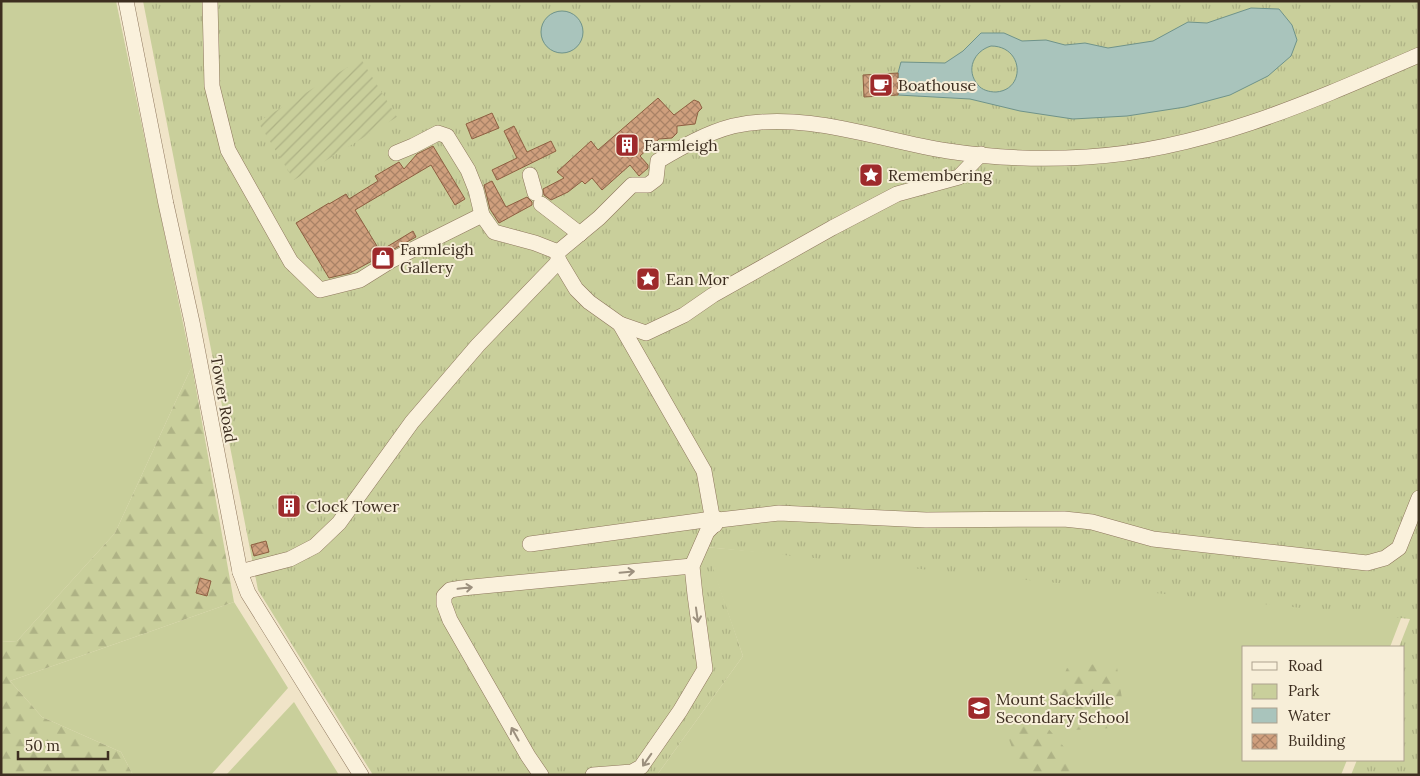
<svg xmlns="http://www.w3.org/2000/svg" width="1420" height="776" viewBox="0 0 1420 776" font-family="Lora,serif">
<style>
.grass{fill:#c9cf9b}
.forest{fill:url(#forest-firs)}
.park{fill:url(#park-tufts)}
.garden{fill:url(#garden-furrows)}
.water{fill:#a9c4bc;stroke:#6f938a;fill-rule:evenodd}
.building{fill:url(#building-cross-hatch);stroke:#8d5f41}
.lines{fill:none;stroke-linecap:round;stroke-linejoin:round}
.minor-casing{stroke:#8d765c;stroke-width:16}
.minor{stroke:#faf1dc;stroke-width:15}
.oneway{stroke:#9c907e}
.labels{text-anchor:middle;stroke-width:4;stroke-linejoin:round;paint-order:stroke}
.poi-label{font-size:16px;fill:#3d2e20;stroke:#f7eed8;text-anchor:start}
.street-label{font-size:16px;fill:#3d2e20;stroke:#f7eed8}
</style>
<defs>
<pattern id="forest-firs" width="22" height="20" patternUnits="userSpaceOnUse" patternTransform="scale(1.25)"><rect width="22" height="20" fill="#c9cf9b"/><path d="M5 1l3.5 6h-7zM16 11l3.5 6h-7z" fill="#aeb285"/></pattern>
<pattern id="park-tufts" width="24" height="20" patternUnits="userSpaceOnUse" patternTransform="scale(1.25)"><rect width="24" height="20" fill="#c9cf9b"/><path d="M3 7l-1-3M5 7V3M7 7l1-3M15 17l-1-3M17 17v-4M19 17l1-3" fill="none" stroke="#aeb285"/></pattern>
<pattern id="garden-furrows" width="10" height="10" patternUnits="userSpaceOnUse" patternTransform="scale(1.25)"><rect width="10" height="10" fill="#c9cf9b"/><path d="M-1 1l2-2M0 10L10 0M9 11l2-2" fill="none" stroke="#aeb285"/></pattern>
<pattern id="building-cross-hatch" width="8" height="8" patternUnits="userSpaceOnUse" patternTransform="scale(1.25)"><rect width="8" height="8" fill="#cf9f7d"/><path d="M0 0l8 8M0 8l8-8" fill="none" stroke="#a98266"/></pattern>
</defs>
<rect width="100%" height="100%" fill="#f0e4c8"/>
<g class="grass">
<path d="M1,1H116L192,366L115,533L17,641L1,642Z"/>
<path d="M705,547L1405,608L1390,647H1244V760H1347L1341,775H657L743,656Z"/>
<path d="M234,602L288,688L211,775H133L121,752L42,717L10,681Z"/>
<path d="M294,702L339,775H226Z"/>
</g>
<g class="forest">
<path d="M192,366L234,602L10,681L42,717L121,752L133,775H1V642L17,641L115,533Z"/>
<path d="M1116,661L1123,705L1113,728L1072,730L1057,691L1067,668Z"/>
<path d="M1014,705L1047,727L1081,767L1085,775H1022L998,709Z"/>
</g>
<path class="park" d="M143,1H1419V775H1351L1357,760H1404V647H1399L1410,619L706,547L743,656L657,775H373L258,590Z"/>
<path class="garden" d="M361,59L397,117L294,180L258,122Z"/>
<g class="water">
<path d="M1251,8L1279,9L1292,25L1297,40L1291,56L1268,76L1230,95L1185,107L1127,116L1073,119L1020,111L970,99L898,95V73L901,62L945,63L963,51L981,33H1004L1022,41L1046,40L1065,45L1085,43L1108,48L1153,41L1188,22L1207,23ZM991,46C1024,46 1026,90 996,92C989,92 982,90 978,85C965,70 974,51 991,46Z"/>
<circle cx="562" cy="32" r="21"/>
</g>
<g class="building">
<path d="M898,73V95L864,97L863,75Z"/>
<path d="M658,98L674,115L694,100L699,102L702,108L698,112L695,124L677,126V133L672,138L659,139L640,156L648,165V168L639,176L630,165L602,190L592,178L585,184L582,181L568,192L551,200L544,195L543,189L564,178L557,172L591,141L598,150Z"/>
<path d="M492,113L499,128L472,139L466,124Z"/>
<path d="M514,126L527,152L551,141L556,151L497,180L492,170L517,158L504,131Z"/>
<path d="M433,146L465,199L455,205L431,165L355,210L380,251L413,231L416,237L350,273L329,278L296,223L329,203V204L346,194L349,199L378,181L375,176L399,162L404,169L417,154Z"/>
<path d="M492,181L506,207L527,197L532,202V205L499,223L490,209L484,185Z"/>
<path d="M292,499L295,509L285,512L282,502Z"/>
<path d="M266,541L269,552L254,556L251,545Z"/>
<path d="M200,578L211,581L207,596L196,593Z"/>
</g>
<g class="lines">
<g class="minor-casing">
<g id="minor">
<path d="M126,1L166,204L192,322L240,572L248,593L361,775"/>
<path d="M210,1L212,86L228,150L291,262L320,290L360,280L392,260L482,215"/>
<path d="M396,153L413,146L438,133L447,136L468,170L476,190L482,215L494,232L535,243L558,252"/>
<path d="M981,154L959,177L897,194L832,228L713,295L684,315L646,333L620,324L589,302L576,289L558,259V252L599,218L632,185H648L656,179L658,161C682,147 706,133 733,126C805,110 878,140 948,151C994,158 1041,160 1087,157C1204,150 1313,101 1419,55"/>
<path d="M530,175L535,193"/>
<path d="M541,204L580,234"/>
<path d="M620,324L704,471L712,516L719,520"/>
<path d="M530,544L705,520L715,525"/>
<path d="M240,572L290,559L315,546L339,523L412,422L478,345L559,261"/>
<path d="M541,775L528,756L450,620L444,604V596L450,590L462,588L692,566"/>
<path d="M593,775L632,772L641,767L680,711L705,669L695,595L692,566L707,532L719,520L779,513L926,520L1064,519L1092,522L1153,539L1367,563L1385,558L1399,548L1419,498"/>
</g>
</g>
<use href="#minor" class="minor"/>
</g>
<defs><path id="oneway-shaft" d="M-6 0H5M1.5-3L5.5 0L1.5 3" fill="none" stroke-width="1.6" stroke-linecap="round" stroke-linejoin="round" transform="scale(1.25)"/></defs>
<g class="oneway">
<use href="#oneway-shaft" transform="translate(627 572) rotate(-5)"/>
<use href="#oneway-shaft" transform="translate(465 588) rotate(-6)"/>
<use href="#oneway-shaft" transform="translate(697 615) rotate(82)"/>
<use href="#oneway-shaft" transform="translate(515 734) rotate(-119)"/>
<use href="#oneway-shaft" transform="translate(647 760) rotate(125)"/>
</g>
<defs>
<g id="cafe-square" transform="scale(1.25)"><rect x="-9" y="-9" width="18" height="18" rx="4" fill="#9e2a2b" stroke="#f7eed8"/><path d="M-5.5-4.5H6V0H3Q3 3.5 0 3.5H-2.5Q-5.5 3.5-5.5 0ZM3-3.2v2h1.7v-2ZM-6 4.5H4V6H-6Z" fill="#fff"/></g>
<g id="building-square" transform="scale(1.25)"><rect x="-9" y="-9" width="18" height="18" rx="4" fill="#9e2a2b" stroke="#f7eed8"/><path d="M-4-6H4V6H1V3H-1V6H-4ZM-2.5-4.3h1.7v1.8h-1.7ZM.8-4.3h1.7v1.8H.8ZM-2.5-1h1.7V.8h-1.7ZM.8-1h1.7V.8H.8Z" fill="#fff"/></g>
<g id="sight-square" transform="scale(1.25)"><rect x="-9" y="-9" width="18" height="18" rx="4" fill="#9e2a2b" stroke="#f7eed8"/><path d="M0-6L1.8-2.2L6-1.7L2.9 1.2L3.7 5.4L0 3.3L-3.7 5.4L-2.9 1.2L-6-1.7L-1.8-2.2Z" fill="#fff"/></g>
<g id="shop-square" transform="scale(1.25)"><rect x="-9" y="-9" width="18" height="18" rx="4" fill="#9e2a2b" stroke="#f7eed8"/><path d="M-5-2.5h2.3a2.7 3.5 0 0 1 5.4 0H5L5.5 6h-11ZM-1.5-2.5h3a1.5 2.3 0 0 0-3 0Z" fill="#fff"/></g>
<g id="school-square" transform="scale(1.25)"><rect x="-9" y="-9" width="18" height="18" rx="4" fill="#9e2a2b" stroke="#f7eed8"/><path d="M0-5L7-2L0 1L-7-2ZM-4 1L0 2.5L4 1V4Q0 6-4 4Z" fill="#fff"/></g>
</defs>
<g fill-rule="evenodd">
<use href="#cafe-square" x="881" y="85"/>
<use href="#building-square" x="627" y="145"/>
<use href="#sight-square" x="871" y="175"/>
<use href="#shop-square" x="383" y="258"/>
<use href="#sight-square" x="648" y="279"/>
<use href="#building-square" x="289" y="506"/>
<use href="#school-square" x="979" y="708"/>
</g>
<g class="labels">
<g class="poi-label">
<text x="898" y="91">Boathouse</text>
<text x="644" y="151">Farmleigh</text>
<text x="888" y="181">Remembering</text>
<text x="400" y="255">Farmleigh<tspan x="400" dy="18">Gallery</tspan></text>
<text x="666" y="285">Ean Mor</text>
<text x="306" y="512">Clock Tower</text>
<text x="996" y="705">Mount Sackville<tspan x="996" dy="18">Secondary School</tspan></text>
</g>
<g class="street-label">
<text transform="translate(224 399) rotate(80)" y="6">Tower Road</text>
</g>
</g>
<rect width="1420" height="776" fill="none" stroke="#3d2e20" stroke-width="5"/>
<rect x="1242" y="646" width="162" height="115" fill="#f7eed8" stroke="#ada18e"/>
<rect x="1252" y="662" width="25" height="8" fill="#faf1dc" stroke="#ada18e"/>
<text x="1288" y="671" font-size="15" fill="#3d2e20">Road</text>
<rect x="1252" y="684" width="25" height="15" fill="url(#park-tufts)" stroke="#ada18e"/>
<text x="1288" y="696" font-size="15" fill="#3d2e20">Park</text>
<rect x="1252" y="708" width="25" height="15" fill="#a9c4bc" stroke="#ada18e"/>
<text x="1288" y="721" font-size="15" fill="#3d2e20">Water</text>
<rect x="1252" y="734" width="25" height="15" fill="url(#building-cross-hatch)" stroke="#ada18e"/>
<text x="1288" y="746" font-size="15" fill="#3d2e20">Building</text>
<path d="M18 751v8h90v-8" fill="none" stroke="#3d2e20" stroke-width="2.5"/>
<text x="25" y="751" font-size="15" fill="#3d2e20" stroke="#f7eed8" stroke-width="4" paint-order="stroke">50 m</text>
</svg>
